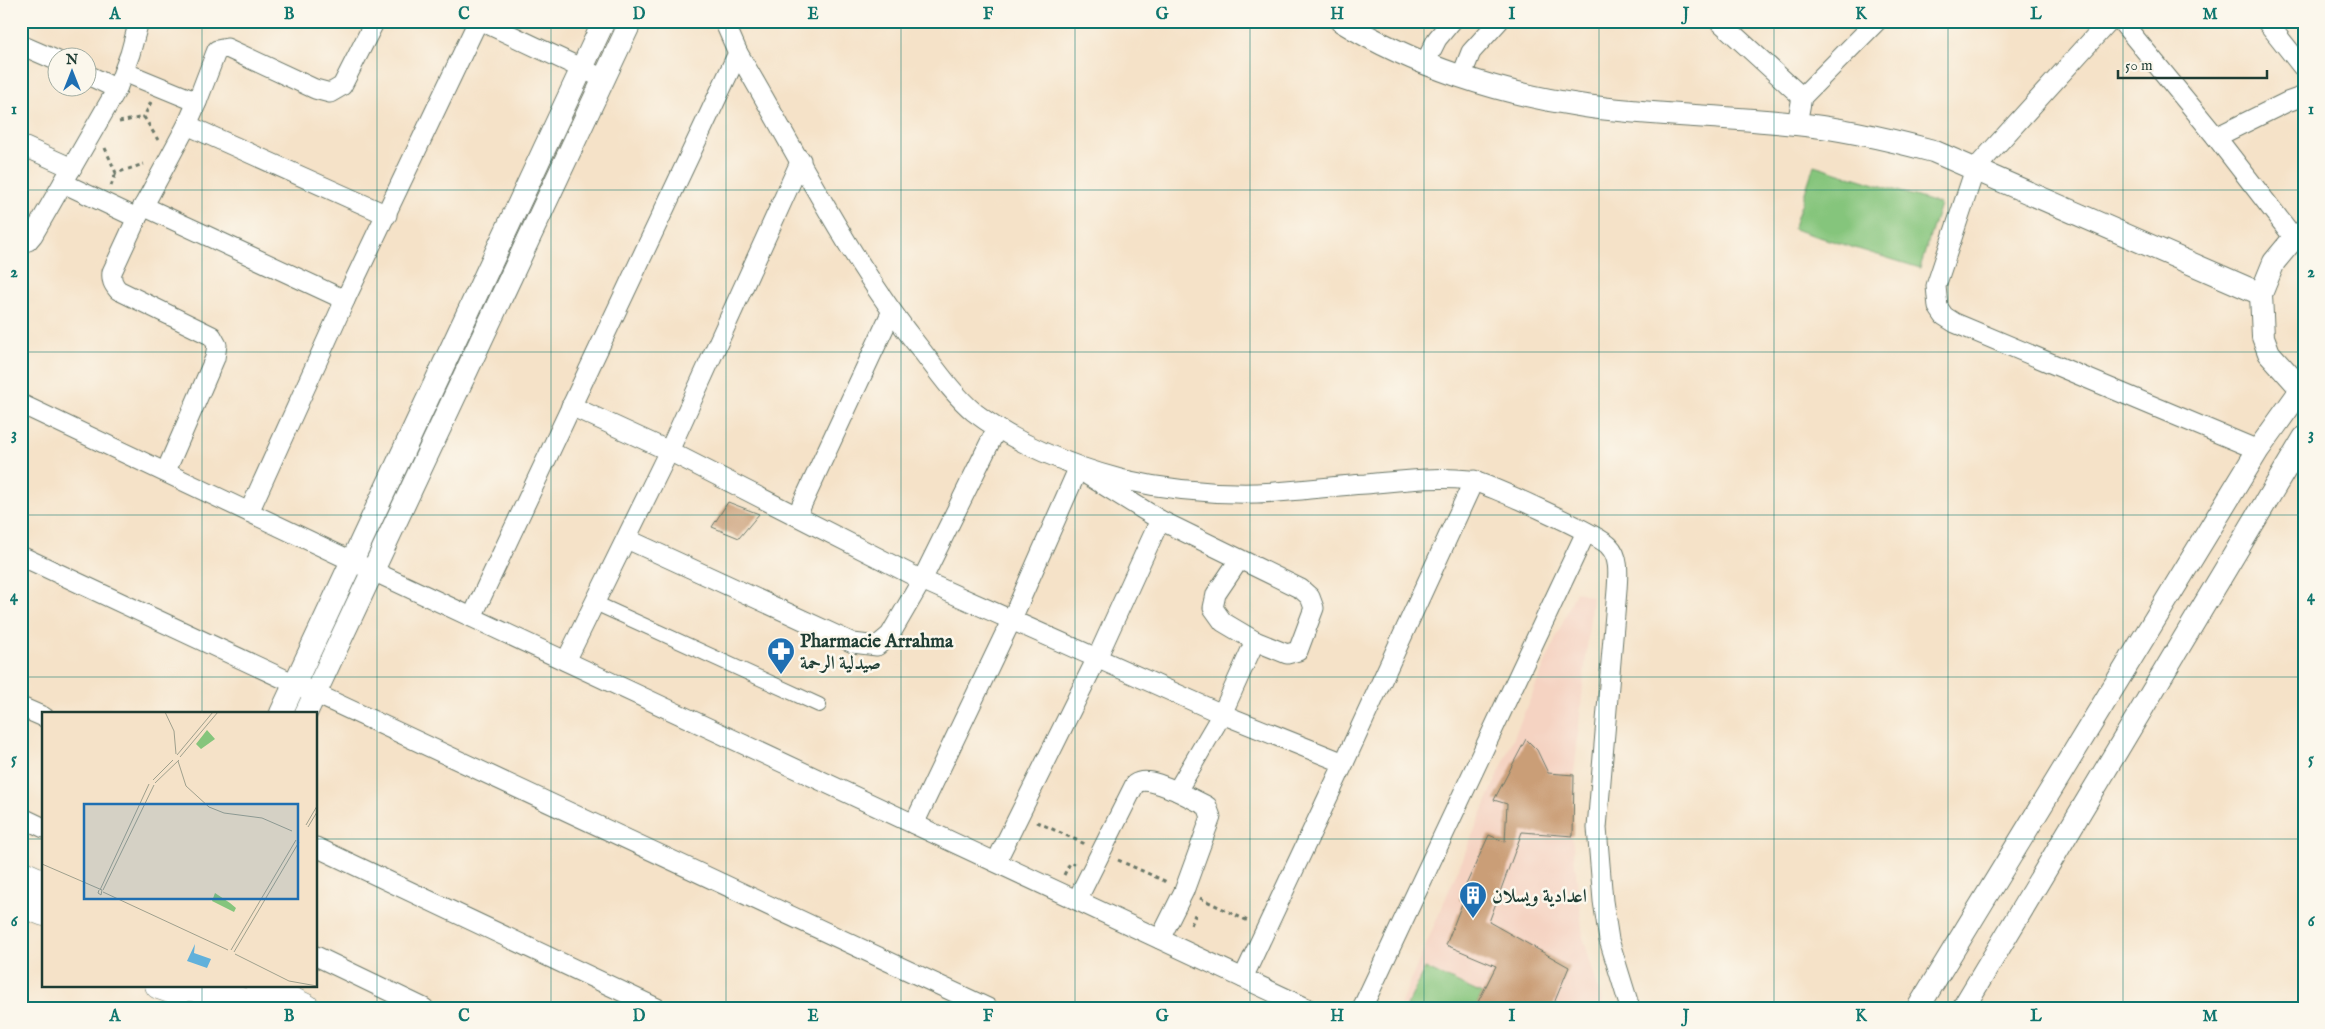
<svg xmlns="http://www.w3.org/2000/svg" width="2325" height="1029" viewBox="0 0 2325 1029" font-family="'IM FELL English',Amiri,serif">
<style>
.built{fill:#f5d3c2}
.green{fill:#85c57c;stroke:#528158}
.building{fill:#ca9e77}
.lines{fill:none;stroke-linecap:round;stroke-linejoin:round}
.pedestrian-casing{stroke:#6a7768;stroke-width:16}
.minor-casing{stroke:#6a7768;stroke-width:21}
.tertiary-casing{stroke:#6a7768;stroke-width:24}
.primary-casing{stroke:#6a7768;stroke-width:29}
.path{stroke:#6a7768;stroke-width:3;stroke-dasharray:4 4;stroke-linecap:butt}
.pedestrian{stroke:#fff;stroke-width:14}
.minor{stroke:#fff;stroke-width:19}
.tertiary{stroke:#fff;stroke-width:22}
.primary{stroke:#fff;stroke-width:28}
.grid{fill:none;stroke:#0f766e;stroke-width:1;stroke-opacity:0.55}
.labels{text-anchor:middle;stroke-width:5;stroke-linejoin:round;paint-order:stroke}
.poi-label{font-size:19px;font-weight:bold;fill:#1f3d34;stroke:#fbf7ec;text-anchor:start}
.inset-road{fill:none;stroke:#9fa08d;stroke-width:1}
.view{fill:#1f6fb2;fill-opacity:0.15;stroke:#1f6fb2;stroke-width:2.5}
.inset-edge{fill:none;stroke:#1f3d34;stroke-width:2.5}
.neatline{fill:none;stroke:#0f766e;stroke-width:2}
.grid-label{font-size:16px;text-anchor:middle;font-weight:bold;fill:#0f766e}
</style>
<rect width="100%" height="100%" fill="#fbf7ec"/>
<filter id="ink" filterUnits="userSpaceOnUse"><feTurbulence type="fractalNoise" baseFrequency=".02" numOctaves="2"/><feDisplacementMap in="SourceGraphic" scale="10" xChannelSelector="R" yChannelSelector="G"/><feConvolveMatrix kernelMatrix="1 2 1 2 8 2 1 2 1" color-interpolation-filters="sRGB"/></filter>
<filter id="wash" filterUnits="userSpaceOnUse"><feTurbulence type="fractalNoise" baseFrequency=".0096" numOctaves="4" result="noise"/><feDisplacementMap in="SourceGraphic" scale="20" xChannelSelector="R" yChannelSelector="G"/><feGaussianBlur stdDeviation="1.12" result="paint"/><feColorMatrix in="noise" values="0 0 0 0 0 0 0 0 0 0 0 0 0 0 0 0 0 1.4 0 .05"/><feComposite in="paint" operator="in"/></filter>
<g filter="url(#wash)">
<rect width="100%" height="100%" fill="#f5e2c8"/>
<path class="built" d="M1576,591L1592,597L1574,775L1572,836L1583,937L1604,1008H1399Z"/>
<g class="green">
<path d="M1814,165L1940,204L1920,268L1793,229Z"/>
<path d="M1425,968L1482,994L1475,1008H1406Z"/>
</g>
<g id="blocks">
<g class="building">
<path d="M728,502L759,514L739,538L712,527Z"/>
<path d="M1526,739L1537,750L1548,773L1574,775L1573,836L1522,832L1489,922L1569,967L1552,1008H1475L1496,966L1446,945L1463,901L1459,900L1489,835L1505,842L1507,804L1494,800Z"/>
</g>
</g>
</g>
<g filter="url(#ink)">
<use href="#blocks" fill-opacity="0" stroke="#6a7768" stroke-width="1"/>
<g class="lines">
<g class="pedestrian-casing">
<path id="pedestrian" d="M595,603L819,705"/>
</g>
<g class="minor-casing">
<g id="minor">
<path d="M481,21L604,79"/>
<path d="M724,21L738,53C797,153 849,260 922,351C938,372 954,395 974,412C1014,443 1071,466 1120,479C1164,489 1212,494 1257,493C1293,492 1330,486 1366,484C1400,481 1435,476 1469,480C1484,482 1600,535 1609,546C1620,557 1618,575 1617,590L1597,828L1603,901L1609,940L1630,1008"/>
<path d="M1719,21L1802,97"/>
<path d="M2109,21L1975,169L1936,286L1938,307L1944,316L1955,323L2258,450"/>
<path d="M2121,21L2216,137L2294,238"/>
<path d="M2266,21L2304,69"/>
<path d="M21,45L58,61"/>
<path d="M1425,63L1437,39L1452,21"/>
<path d="M124,72L197,102L215,55L217,50L227,48L315,89L330,93L342,86L375,21"/>
<path d="M88,75L117,89"/>
<path d="M1461,77L1471,52L1499,21"/>
<path d="M1797,124L1802,97L1877,21"/>
<path d="M187,125L387,215"/>
<path d="M2216,137L2287,102L2304,96"/>
<path d="M21,145L72,168"/>
<path d="M63,183L137,218"/>
<path d="M143,206L345,300L478,21"/>
<path d="M21,243L28,241L33,235L117,89L130,54L139,21"/>
<path d="M21,404L373,571L1307,1008"/>
<path d="M571,406L669,451L922,580L1222,714L1344,763"/>
<path d="M166,471L215,358L217,345L212,336L118,290C113,284 111,280 112,272L137,218L187,125L197,102"/>
<path d="M249,512L345,300"/>
<path d="M797,515L891,313"/>
<path d="M627,539L853,643L877,646L890,635L922,580L997,428"/>
<path d="M21,556L988,1008"/>
<path d="M1239,560L1216,594L1213,608L1223,622L1255,641"/>
<path d="M472,617L738,53"/>
<path d="M566,661L669,451L801,160"/>
<path d="M21,707L44,717"/>
<path d="M21,817L44,828"/>
<path d="M914,824L1011,621L1078,469"/>
<path d="M316,847L657,1008"/>
<path d="M996,862L1097,658L1160,520"/>
<path d="M1077,900L1135,784C1146,776 1165,787 1177,791L1222,714L1255,641L1287,654L1298,651L1314,608L1310,597L1301,589L1160,520L1089,476"/>
<path d="M1160,939L1184,891L1211,817L1207,806L1177,791"/>
<path d="M316,956L424,1008"/>
<path d="M1243,978L1344,763L1474,480"/>
<path d="M1362,1008L1586,532"/>
</g>
</g>
<g class="tertiary-casing">
<g id="tertiary">
<path d="M1341,21C1414,66 1501,94 1585,106C1655,116 1726,116 1796,124C1842,128 1888,139 1933,151L2261,294"/>
<path d="M2304,231L2294,238L2274,262L2261,294L2263,337L2269,353L2304,392"/>
<path d="M281,713L604,21"/>
<path d="M306,713L631,21"/>
<path d="M1918,1008L2258,450L2301,390"/>
<path d="M1963,1008L2304,438"/>
</g>
</g>
<g class="primary-casing">
<g id="primary">
<path d="M21,874L44,884"/>
<path d="M21,903L44,912"/>
<path d="M159,985L176,991L193,985"/>
<path d="M259,985L306,1008"/>
<path d="M192,987L227,995L254,1008"/>
</g>
</g>
<g class="path">
<path d="M151,102L144,117L158,140"/>
<path d="M119,122L144,117"/>
<path d="M105,148L116,173L144,164"/>
<path d="M111,186L116,173"/>
<path d="M1037,822L1085,844"/>
<path d="M1118,860L1167,882"/>
<path d="M1064,875L1070,863L1075,864"/>
<path d="M1200,898L1250,922"/>
<path d="M1191,925L1195,916L1192,915"/>
</g>
<use href="#pedestrian" class="pedestrian"/>
<use href="#minor" class="minor"/>
<use href="#tertiary" class="tertiary"/>
<use href="#primary" class="primary"/>
</g>
</g>
<path class="grid" d="M202,21V713M377,21V1008M551,21V1008M726,21V1008M901,21V1008M1075,21V1008M1250,21V1008M1424,21V1008M1599,21V1008M1774,21V1008M1948,21V1008M2123,21V1008M21,190H2304M21,352H2304M21,515H2304M21,677H2304M21,839H44M316,839H2304M202,985V1008"/>
<defs>
<g id="pharmacy-pin" transform="scale(1.4375)"><path d="M0 17L-7.5 6A9.5 9.5 0 1 1 7.5 6Z" fill="#1f6fb2" stroke="#fbf7ec"/><path d="M-2-6h4v4h4v4h-4v4h-4v-4h-4v-4h4Z" fill="#fff"/></g>
<g id="building-pin" transform="scale(1.4375)"><path d="M0 17L-7.5 6A9.5 9.5 0 1 1 7.5 6Z" fill="#1f6fb2" stroke="#fbf7ec"/><path d="M-4-6H4V6H1V3H-1V6H-4ZM-2.5-4.3h1.7v1.8h-1.7ZM.8-4.3h1.7v1.8H.8ZM-2.5-1h1.7V.8h-1.7ZM.8-1h1.7V.8H.8Z" fill="#fff"/></g>
</defs>
<g fill-rule="evenodd">
<use href="#pharmacy-pin" x="781" y="651"/>
<use href="#building-pin" x="1473" y="895"/>
</g>
<g class="labels">
<g class="poi-label">
<text x="800" y="647">Pharmacie Arrahma<tspan x="800" dy="22">صيدلية الرحمة</tspan></text>
<text x="1492" y="902">اعدادية ويسلان</text>
</g>
</g>
<g transform="translate(42 712)">
<rect width="275" height="275" fill="#f5e2c8"/>
<path d="M165,18L173,27L159,37L154,32ZM173,181L188,191L194,196L192,200L170,189Z" fill="#85c57c"/>
<path d="M153,232L152,241L169,247L165,256L145,249Z" fill="#61b1db"/>
<path class="inset-road" d="M123,0L132,19L134,42M135,43L171,0M138,45L176,0M136,49L144,74L167,95L182,101L220,106L250,119M111,68L131,48M113,71L137,48M264,113L275,94M266,115L275,100M0,152L60,178L59,183L56,181L57,178M58,178L107,72M61,178L112,73M61,180L186,238M189,238L254,128M192,240L257,130M193,242L247,269L275,274"/>
<path class="view" d="M42,92H256V187H42Z"/>
<rect width="275" height="275" class="inset-edge"/>
</g>
<rect width="2325" height="1029" fill="none" stroke="#fbf7ec" stroke-width="55"/>
<g transform="translate(72 72)"><circle r="24" fill="#fbf7ec" stroke="#a3ada2"/>
<path d="M0-4L9 19L0 12L-9 19Z" fill="#1f6fb2"/>
<text y="-8" font-size="14" font-weight="bold" text-anchor="middle" fill="#1f3d34">N</text>
</g>
<path d="M2118 70v8h149v-8" fill="none" stroke="#1f3d34" stroke-width="2.5"/>
<text x="2125" y="70" font-size="15" fill="#1f3d34" stroke="#fbf7ec" stroke-width="4" paint-order="stroke">50 m</text>
<rect x="28" y="28" width="2270" height="974" class="neatline"/>
<g class="grid-label">
<text x="115" y="19">A</text>
<text x="289" y="19">B</text>
<text x="464" y="19">C</text>
<text x="639" y="19">D</text>
<text x="813" y="19">E</text>
<text x="988" y="19">F</text>
<text x="1162" y="19">G</text>
<text x="1337" y="19">H</text>
<text x="1512" y="19">I</text>
<text x="1686" y="19">J</text>
<text x="1861" y="19">K</text>
<text x="2036" y="19">L</text>
<text x="2210" y="19">M</text>
<text x="14" y="114">1</text>
<text x="2311" y="114">1</text>
<text x="14" y="277">2</text>
<text x="2311" y="277">2</text>
<text x="14" y="439">3</text>
<text x="2311" y="439">3</text>
<text x="14" y="601">4</text>
<text x="2311" y="601">4</text>
<text x="14" y="764">5</text>
<text x="2311" y="764">5</text>
<text x="14" y="926">6</text>
<text x="2311" y="926">6</text>
<text x="115" y="1021">A</text>
<text x="289" y="1021">B</text>
<text x="464" y="1021">C</text>
<text x="639" y="1021">D</text>
<text x="813" y="1021">E</text>
<text x="988" y="1021">F</text>
<text x="1162" y="1021">G</text>
<text x="1337" y="1021">H</text>
<text x="1512" y="1021">I</text>
<text x="1686" y="1021">J</text>
<text x="1861" y="1021">K</text>
<text x="2036" y="1021">L</text>
<text x="2210" y="1021">M</text>
</g>
</svg>
